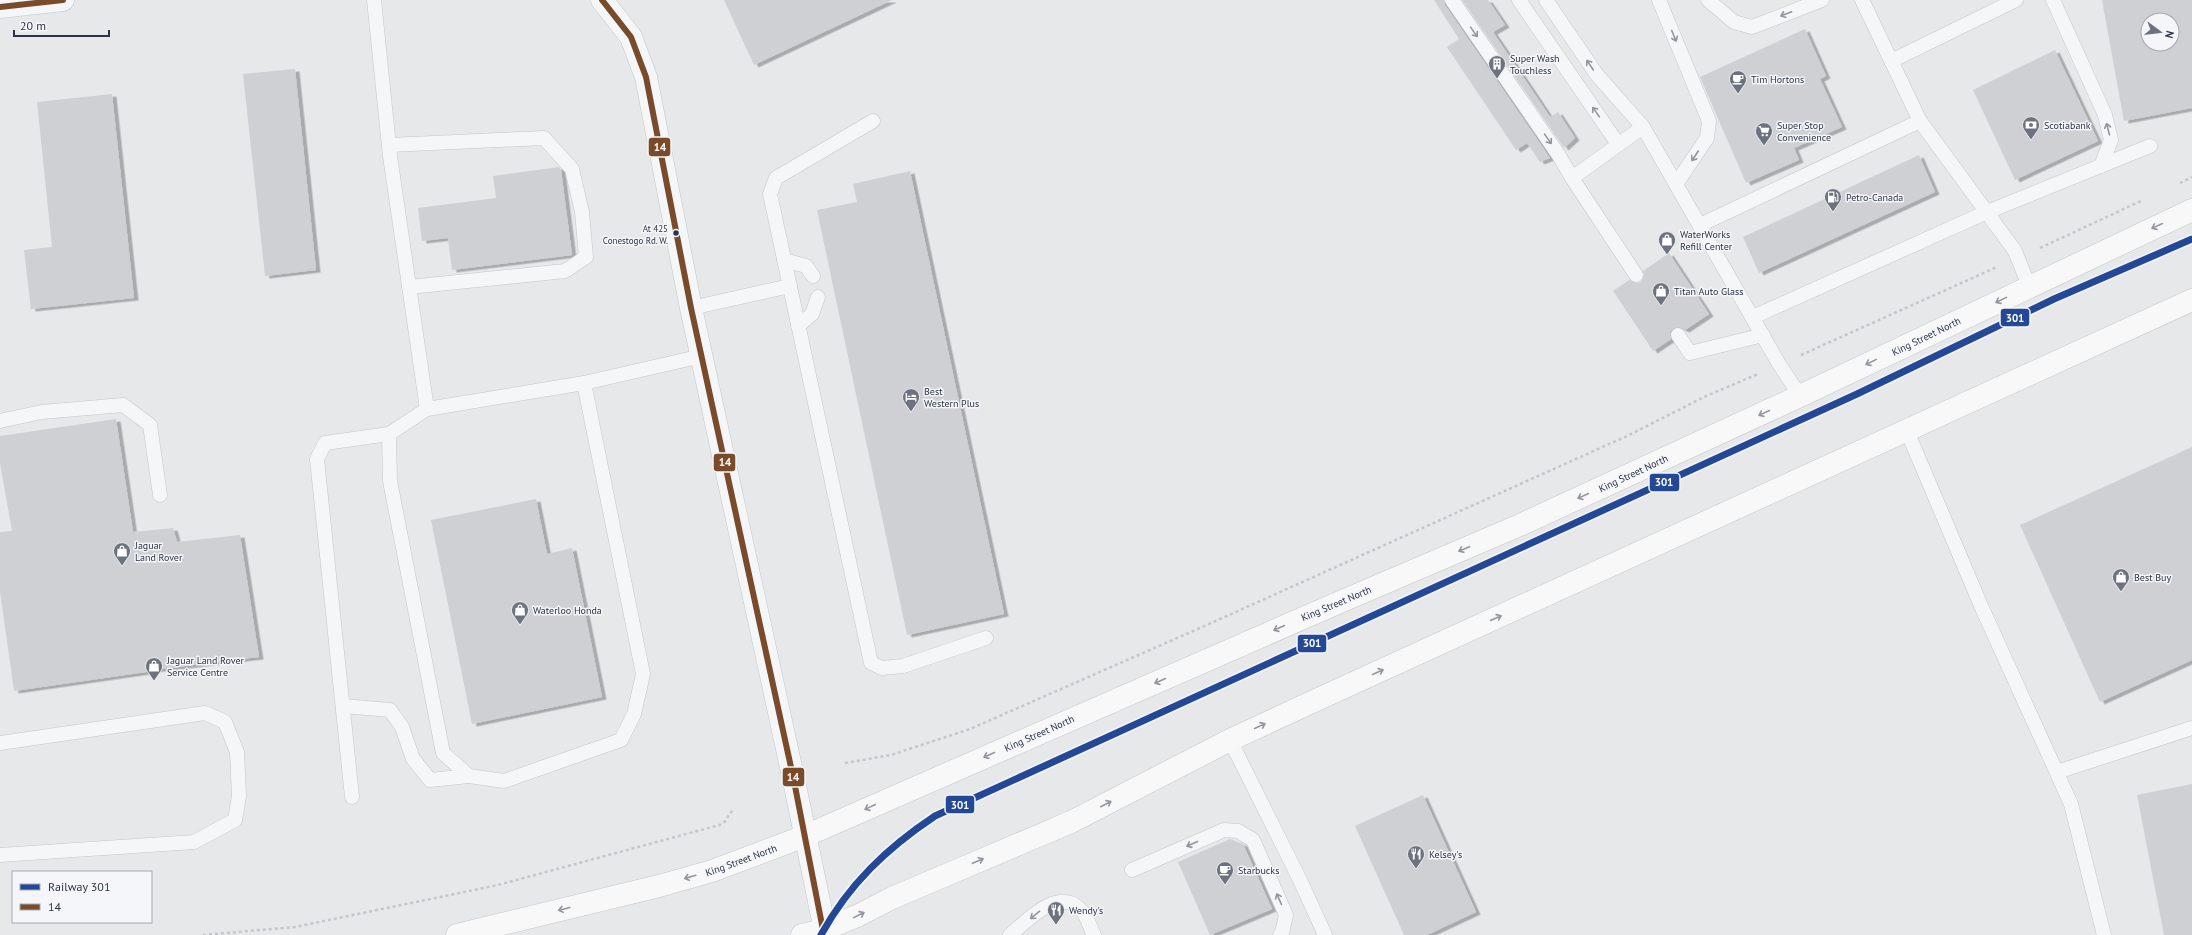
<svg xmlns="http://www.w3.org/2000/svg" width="2192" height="935" viewBox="0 0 2192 935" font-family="'PT Sans',sans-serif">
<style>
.building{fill:#ced0d3;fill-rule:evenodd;filter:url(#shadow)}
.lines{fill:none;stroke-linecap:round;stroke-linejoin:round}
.service-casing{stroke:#c4c6c8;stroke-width:15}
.minor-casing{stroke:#c4c6c8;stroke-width:23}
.secondary-casing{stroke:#c4c6c8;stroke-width:23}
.path{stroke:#c5c6ca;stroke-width:2.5;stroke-dasharray:3 3;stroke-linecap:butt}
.service{stroke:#f5f6f7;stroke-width:14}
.minor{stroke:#f5f6f7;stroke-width:22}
.secondary{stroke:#f8f8f8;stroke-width:22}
.bus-1-casing{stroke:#f4f6f9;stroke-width:9}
.bus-1{stroke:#7a4b2a;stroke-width:6}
.rail-1-casing{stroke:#f4f6f9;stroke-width:10}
.rail-1{stroke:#244895;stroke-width:7}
.oneway{stroke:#90959e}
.oneway2{stroke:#92969e}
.bus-dot{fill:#2b3445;stroke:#f4f6f9;stroke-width:1.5}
.labels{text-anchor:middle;stroke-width:3;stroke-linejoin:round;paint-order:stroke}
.bus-label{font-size:9px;fill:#2b3445;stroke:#f4f6f9;text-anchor:end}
.poi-label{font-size:10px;fill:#2b3445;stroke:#f4f6f9;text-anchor:start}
.street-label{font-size:10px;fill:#2b3445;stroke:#f4f6f9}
.line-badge{stroke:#f4f6f9;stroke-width:1.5}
.badge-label{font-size:11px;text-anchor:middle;font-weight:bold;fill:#fff}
</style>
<defs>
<filter id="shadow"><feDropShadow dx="4.5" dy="2.5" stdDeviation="0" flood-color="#0004"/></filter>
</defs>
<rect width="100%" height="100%" fill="#e6e8ea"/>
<g class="building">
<path d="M724,0H892L754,65Z"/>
<path d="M1434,0H1444L1445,5L1550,158L1540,162L1527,143L1516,150L1447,47L1459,39Z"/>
<path d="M1462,0H1488L1505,25L1493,32L1550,117L1558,112L1575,138L1564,148Z"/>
<path d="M2102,0H2192V108L2124,121ZM2148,20H2172V44H2148Z"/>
<path d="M1805,29L1826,76L1820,79L1842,127L1794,148L1799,160L1746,183L1700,77Z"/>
<path d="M2055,50L2098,141L2015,180L1973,90Z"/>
<path d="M295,69L316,270L265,276L243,74Z"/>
<path d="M112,94L134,298L31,309L24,250L52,247L37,102Z"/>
<path d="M1919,155L1935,192L1759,273L1743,237Z"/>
<path d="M559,167L561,170L572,255L452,270L448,238L422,241L418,208L496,198L493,176Z"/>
<path d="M910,171L1004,614L907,635L817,210L857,202L853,184Z"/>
<path d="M1669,253L1709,314L1685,330L1678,327L1674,328L1670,332L1671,339L1653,351L1613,291L1629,280L1636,283L1641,282L1644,275L1643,271Z"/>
<path d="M116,419L133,532L173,528L177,542L240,535L259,657L152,670L153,671L14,691L0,591V532L12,531L0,463V436Z"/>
<path d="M2192,447V660L2100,702L2020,525Z"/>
<path d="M536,499L547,554L572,548L602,697L472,724L431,520Z"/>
<path d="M2192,784V935H2164L2137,795Z"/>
<path d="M1423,795L1476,912L1427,935H1404L1355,826Z"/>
<path d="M1230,839L1243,844L1272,909L1210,935L1178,862Z"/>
</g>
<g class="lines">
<g class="service-casing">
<g id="service">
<path d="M374,0L390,156L427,409"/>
<path d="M1452,0L1558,154L1572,178"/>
<path d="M1519,0L1618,144"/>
<path d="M1546,0L1597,75L1643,127L1779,364L1800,396"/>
<path d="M1659,0L1709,121L1707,138L1676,184"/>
<path d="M1708,0L1734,22L1752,27L1822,0"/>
<path d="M1862,0L1920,121L2015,251L2029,286"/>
<path d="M2053,0L2105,115L2111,140L2101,166"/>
<path d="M1891,61L2016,0"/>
<path d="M873,121L776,178L770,194L871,663L882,668L903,666L986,638"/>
<path d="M389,145L544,138L572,169L582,212L586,257L565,271L409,287"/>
<path d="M1700,225L1920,121"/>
<path d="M784,260L806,266L813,276"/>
<path d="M1636,275L1572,178L1643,127"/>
<path d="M691,308L790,286"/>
<path d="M1753,317L1987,212L2150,146"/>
<path d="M798,326L812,314L818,297"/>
<path d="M1678,335L1690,353L1763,335"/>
<path d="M584,383L643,674L634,714L621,740L504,781L469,776L443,753L390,481L389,434L427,409L584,383L702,356"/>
<path d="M0,421L42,412L123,405L150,425L160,495"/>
<path d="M1907,431L1982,608L2071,804L2104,935"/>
<path d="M343,706L390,710L402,727L413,759L430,780L469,776"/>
<path d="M1230,740L1300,880L1325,935"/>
<path d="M0,743L205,713L225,722L237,752L239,796L235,820L194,842L0,855"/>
<path d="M2057,772L2192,728"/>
<path d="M352,797L317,459L325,443L389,434"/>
<path d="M1132,870L1224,830L1238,831L1253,840L1286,915L1282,933L1280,935"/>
<path d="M1010,935C1027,921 1058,886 1081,910C1087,915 1090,928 1094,935"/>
</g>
</g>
<g class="minor-casing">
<g id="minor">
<path d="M602,0L631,37L646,77L691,308L794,781L826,935"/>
<path d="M0,7L63,0"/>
</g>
</g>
<g class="secondary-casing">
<g id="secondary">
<path d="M457,935L659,886L712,871L805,836L1340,602L1520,525L1800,396L2192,210"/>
<path d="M802,935L823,930L857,916L892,898L1071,822L1230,740L1325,696L2192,300"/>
</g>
</g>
<g class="path">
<path d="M2180,183L2192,177"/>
<path d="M2040,248L2143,200"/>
<path d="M1801,355L1997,267"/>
<path d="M845,763L891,755L970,729L1209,624L1627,436L1704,397L1758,374"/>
<path d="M203,935L295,927L498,885L723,824L734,808"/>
</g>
<use href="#service" class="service"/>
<use href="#minor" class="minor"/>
<use href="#secondary" class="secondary"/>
<g class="bus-1-casing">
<g id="bus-1">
<path d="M602,0L631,37L646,77L691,308L794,781L823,930L822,935"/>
<path d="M0,7L63,0"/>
</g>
</g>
<use href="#bus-1" class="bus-1"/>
<g class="rail-1-casing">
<path id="rail-1" d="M821,935C849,884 887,848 935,816L1857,394L2054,299L2192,239"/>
</g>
<use href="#rail-1" class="rail-1"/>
</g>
<defs><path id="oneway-shaft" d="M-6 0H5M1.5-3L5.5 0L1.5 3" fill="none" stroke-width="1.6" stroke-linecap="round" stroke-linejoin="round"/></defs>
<g class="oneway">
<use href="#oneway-shaft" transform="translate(1786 14) rotate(159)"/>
<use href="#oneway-shaft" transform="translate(1474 32) rotate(55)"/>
<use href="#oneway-shaft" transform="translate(1674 36) rotate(68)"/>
<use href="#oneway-shaft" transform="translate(1590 65) rotate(-124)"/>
<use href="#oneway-shaft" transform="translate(1596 112) rotate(-125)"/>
<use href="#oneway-shaft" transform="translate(2108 129) rotate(-104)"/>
<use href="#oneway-shaft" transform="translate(1548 139) rotate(55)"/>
<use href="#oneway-shaft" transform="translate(1695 156) rotate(123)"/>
<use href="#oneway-shaft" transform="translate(1192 844) rotate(156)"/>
<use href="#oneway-shaft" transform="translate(1279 899) rotate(-114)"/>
<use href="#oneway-shaft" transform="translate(1035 915) rotate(141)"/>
</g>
<g class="oneway2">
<use href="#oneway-shaft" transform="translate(2157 226) rotate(155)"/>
<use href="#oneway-shaft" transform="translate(2001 300) rotate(154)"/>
<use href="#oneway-shaft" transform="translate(1871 362) rotate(154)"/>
<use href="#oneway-shaft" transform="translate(1764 413) rotate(155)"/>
<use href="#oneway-shaft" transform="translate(1583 496) rotate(155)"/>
<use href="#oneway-shaft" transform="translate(1464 549) rotate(157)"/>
<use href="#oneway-shaft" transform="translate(1496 618) rotate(-24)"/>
<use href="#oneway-shaft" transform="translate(1279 628) rotate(156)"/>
<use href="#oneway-shaft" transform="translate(1378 672) rotate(-24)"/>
<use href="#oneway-shaft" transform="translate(1160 681) rotate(156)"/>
<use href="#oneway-shaft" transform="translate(1260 726) rotate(-25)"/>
<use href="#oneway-shaft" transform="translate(989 755) rotate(156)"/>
<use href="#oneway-shaft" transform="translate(1106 804) rotate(-27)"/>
<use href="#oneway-shaft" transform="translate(870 807) rotate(155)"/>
<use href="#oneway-shaft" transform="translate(978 861) rotate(-23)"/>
<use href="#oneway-shaft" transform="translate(690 877) rotate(164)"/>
<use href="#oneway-shaft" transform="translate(564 909) rotate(166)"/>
<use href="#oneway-shaft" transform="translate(859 915) rotate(-26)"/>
</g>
<defs>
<g id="building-pin" transform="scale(0.9)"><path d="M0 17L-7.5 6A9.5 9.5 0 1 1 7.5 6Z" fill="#6c737f" stroke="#f4f6f9"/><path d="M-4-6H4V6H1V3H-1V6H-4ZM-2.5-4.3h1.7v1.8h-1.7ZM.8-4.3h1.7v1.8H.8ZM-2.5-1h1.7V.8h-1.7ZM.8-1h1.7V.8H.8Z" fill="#fff"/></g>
<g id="cafe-pin" transform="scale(0.9)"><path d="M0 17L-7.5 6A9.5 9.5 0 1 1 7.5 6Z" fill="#6c737f" stroke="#f4f6f9"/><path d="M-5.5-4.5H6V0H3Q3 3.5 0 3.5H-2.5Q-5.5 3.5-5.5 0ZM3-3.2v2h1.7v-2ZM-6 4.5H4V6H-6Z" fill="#fff"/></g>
<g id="bank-pin" transform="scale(0.9)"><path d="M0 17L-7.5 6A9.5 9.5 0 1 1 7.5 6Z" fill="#6c737f" stroke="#f4f6f9"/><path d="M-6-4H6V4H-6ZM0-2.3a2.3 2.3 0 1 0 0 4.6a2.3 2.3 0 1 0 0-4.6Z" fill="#fff"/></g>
<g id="supermarket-pin" transform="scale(0.9)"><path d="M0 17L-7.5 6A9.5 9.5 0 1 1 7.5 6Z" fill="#6c737f" stroke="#f4f6f9"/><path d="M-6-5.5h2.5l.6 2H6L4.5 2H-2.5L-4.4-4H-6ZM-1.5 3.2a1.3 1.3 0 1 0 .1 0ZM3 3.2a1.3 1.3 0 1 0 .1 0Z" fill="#fff"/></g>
<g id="fuel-pin" transform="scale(0.9)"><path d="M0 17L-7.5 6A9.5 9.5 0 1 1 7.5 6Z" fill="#6c737f" stroke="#f4f6f9"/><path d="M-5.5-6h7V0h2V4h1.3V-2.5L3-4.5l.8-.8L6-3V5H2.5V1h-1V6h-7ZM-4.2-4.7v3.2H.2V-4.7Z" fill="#fff"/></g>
<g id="shop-pin" transform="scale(0.9)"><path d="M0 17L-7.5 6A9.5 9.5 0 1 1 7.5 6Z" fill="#6c737f" stroke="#f4f6f9"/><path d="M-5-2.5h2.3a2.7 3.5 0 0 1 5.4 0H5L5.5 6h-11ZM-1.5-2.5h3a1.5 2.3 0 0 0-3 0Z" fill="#fff"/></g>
<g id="hotel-pin" transform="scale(0.9)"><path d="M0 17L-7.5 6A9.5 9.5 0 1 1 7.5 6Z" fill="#6c737f" stroke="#f4f6f9"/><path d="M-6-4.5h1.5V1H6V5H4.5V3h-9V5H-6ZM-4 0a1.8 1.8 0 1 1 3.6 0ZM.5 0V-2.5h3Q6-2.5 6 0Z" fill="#fff"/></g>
<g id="restaurant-pin" transform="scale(0.9)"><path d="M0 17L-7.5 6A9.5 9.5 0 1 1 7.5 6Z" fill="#6c737f" stroke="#f4f6f9"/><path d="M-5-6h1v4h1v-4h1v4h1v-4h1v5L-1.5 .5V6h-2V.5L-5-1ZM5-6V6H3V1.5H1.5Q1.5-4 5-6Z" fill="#fff"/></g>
</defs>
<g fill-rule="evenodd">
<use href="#building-pin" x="1497" y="64"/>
<use href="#cafe-pin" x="1738" y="79"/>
<use href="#bank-pin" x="2031" y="125"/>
<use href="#supermarket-pin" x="1764" y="131"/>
<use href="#fuel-pin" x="1833" y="197"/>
<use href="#shop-pin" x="1667" y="240"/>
<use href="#shop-pin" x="1661" y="291"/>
<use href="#hotel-pin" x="911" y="397"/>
<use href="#shop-pin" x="122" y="551"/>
<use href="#shop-pin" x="2121" y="577"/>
<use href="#shop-pin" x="520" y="610"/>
<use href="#shop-pin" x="154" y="666"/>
<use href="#restaurant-pin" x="1416" y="854"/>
<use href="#cafe-pin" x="1225" y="870"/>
<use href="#restaurant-pin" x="1056" y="910"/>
</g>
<circle class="bus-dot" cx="676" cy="233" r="3.5"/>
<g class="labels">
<g class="bus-label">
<text x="668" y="232">At 425<tspan x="668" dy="12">Conestogo Rd. W.</tspan></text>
</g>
<g class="poi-label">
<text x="1510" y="62">Super Wash<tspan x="1510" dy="12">Touchless</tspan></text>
<text x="1751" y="83">Tim Hortons</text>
<text x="1777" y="129">Super Stop<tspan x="1777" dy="12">Convenience</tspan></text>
<text x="2044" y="129">Scotiabank</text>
<text x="1846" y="201">Petro-Canada</text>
<text x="1680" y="238">WaterWorks<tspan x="1680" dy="12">Refill Center</tspan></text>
<text x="1674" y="295">Titan Auto Glass</text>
<text x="924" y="395">Best<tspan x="924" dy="12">Western Plus</tspan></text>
<text x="135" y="549">Jaguar<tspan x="135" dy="12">Land Rover</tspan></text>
<text x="2134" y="581">Best Buy</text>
<text x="533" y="614">Waterloo Honda</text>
<text x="167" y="664">Jaguar Land Rover<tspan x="167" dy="12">Service Centre</tspan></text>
<text x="1429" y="858">Kelsey's</text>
<text x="1238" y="874">Starbucks</text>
<text x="1069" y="914">Wendy's</text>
</g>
<g class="street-label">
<text transform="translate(1926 336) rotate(-26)" y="4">King Street North</text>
<text transform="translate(1633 473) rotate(-25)" y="4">King Street North</text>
<text transform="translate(1336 603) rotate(-23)" y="4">King Street North</text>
<text transform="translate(1039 733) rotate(-24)" y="4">King Street North</text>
<text transform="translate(741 860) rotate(-20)" y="4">King Street North</text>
</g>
</g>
<g class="line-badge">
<rect x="648" y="137" width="23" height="20" rx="4" fill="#7a4b2a"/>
<rect x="2000" y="308" width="30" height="19" rx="4" fill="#244895"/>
<rect x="713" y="453" width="23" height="19" rx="4" fill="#7a4b2a"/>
<rect x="1649" y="473" width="31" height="19" rx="4" fill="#244895"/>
<rect x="1297" y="634" width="30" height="19" rx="4" fill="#244895"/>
<rect x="782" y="767" width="23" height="20" rx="4" fill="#7a4b2a"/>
<rect x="945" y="795" width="30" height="19" rx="4" fill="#244895"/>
</g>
<g class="badge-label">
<text x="660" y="151">14</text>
<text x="2015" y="322">301</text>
<text x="725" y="466">14</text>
<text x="1664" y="486">301</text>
<text x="1312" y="647">301</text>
<text x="793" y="781">14</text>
<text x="960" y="809">301</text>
</g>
<rect x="12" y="871" width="140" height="52" fill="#f4f6f9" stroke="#a4a8b1"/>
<rect x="20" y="884" width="20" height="6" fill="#244895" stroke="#a4a8b1"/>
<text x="48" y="891" font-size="12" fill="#2b3445">Railway 301</text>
<rect x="20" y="904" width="20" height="6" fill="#7a4b2a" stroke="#a4a8b1"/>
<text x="48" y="911" font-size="12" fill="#2b3445">14</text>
<g transform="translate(2160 32) rotate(105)"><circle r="19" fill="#f4f6f9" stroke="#a4a8b1"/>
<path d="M0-3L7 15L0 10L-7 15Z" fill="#6c737f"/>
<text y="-6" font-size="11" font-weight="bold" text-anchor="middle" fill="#2b3445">N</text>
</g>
<path d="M14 30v6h95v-6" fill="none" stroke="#2b3445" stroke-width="2"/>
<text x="20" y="30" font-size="12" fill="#2b3445" stroke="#f4f6f9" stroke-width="3" paint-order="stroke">20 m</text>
</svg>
